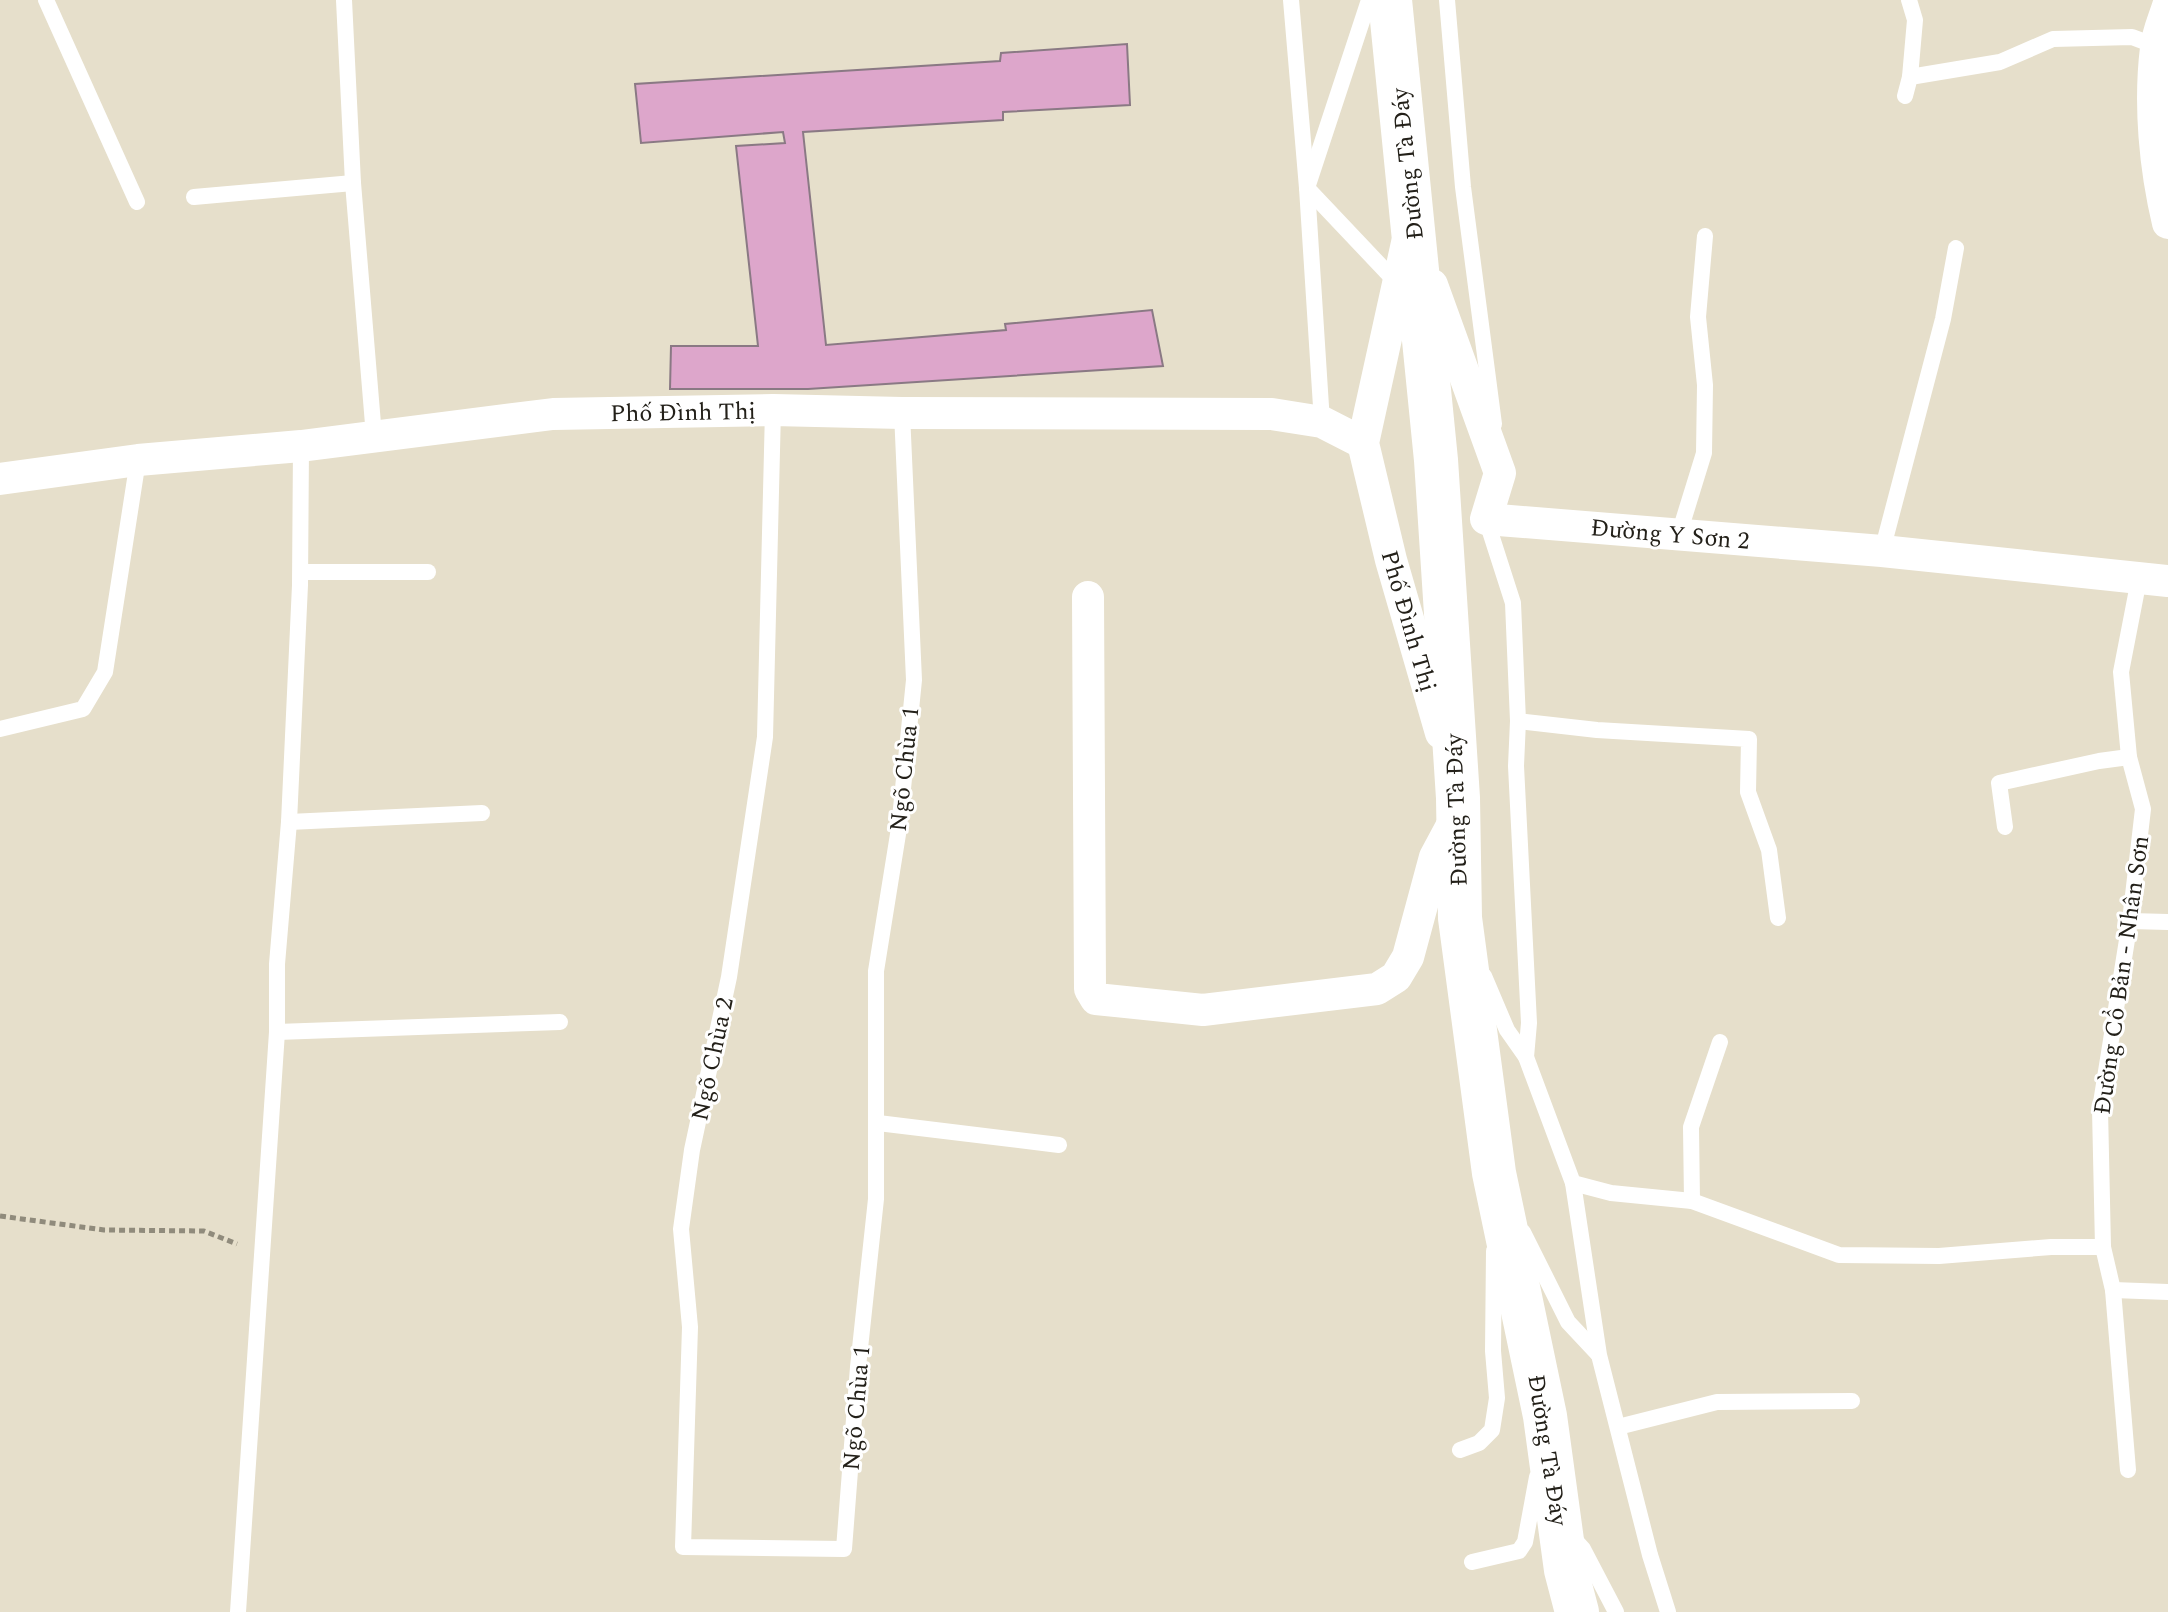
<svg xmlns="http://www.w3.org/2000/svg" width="2168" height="1612" viewBox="0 0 2168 1612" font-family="Spectral,serif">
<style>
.building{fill:#dda6cb;stroke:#8a7984;stroke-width:2}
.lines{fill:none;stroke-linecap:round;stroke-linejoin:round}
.path{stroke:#908b7c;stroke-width:5;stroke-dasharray:6 4;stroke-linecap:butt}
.lane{stroke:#fff;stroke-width:16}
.street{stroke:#fff;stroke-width:32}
.secondary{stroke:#fff;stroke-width:44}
.labels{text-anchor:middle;stroke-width:6;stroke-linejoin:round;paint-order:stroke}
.street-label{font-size:24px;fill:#232019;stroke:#fff}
</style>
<rect width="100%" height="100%" fill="#e6dfcb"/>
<path class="building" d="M1127,44L1130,105L1003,112V120L803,132L826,345L1006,330L1005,324L1152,310L1163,366L808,389H670L671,346H758L736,146L785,143L783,132L641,143L635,84L1000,61L1001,53Z"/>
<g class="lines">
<path class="path" d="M0,1216L104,1230L204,1231L237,1244"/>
<g class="lane">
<path d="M46,0L137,202"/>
<path d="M344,0L353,183L374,436"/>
<path d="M1291,0L1307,188L1322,422"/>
<path d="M1369,0L1307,188L1396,282"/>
<path d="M1447,0L1463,187L1494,424"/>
<path d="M1909,0L1915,20L1910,77"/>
<path d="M1905,96L1910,77L2000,62L2053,39L2132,37L2156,46"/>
<path d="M194,197L353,183"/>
<path d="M773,410L765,737L729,977L692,1150L681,1229L690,1327L683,1547L844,1549L858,1367L876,1199V971L899,828L914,680L902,413"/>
<path d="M1486,519L1513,603L1518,721L1597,730L1749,739L1748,792L1769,850L1778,918"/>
<path d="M1679,534L1704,453L1705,385L1698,317L1705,236"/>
<path d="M1882,551L1943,319L1956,248"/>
<path d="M301,572H428"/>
<path d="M1518,721L1516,766L1529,1023L1526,1057"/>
<path d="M0,729L83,709L105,672L138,460"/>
<path d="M289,822L482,813"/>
<path d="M2005,827L1999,783L2099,761L2129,757"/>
<path d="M2130,921L2168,922"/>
<path d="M1484,976L1507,1030L1526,1057L1573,1183L1599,1355L1650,1555L1668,1612"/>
<path d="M277,1032L560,1022"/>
<path d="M878,1123L1059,1145"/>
<path d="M1573,1183L1611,1193L1692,1201L1839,1255L1939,1256L2051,1247H2103"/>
<path d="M1692,1201L1691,1127L1720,1042"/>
<path d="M1523,1232L1568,1322L1598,1354"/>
<path d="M2113,1290L2168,1292"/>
<path d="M1618,1427L1717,1402L1852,1401"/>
<path d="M1460,1450L1479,1443L1492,1430L1497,1398L1493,1351L1494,1251"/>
<path d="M2128,1470L2113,1290L2103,1247L2100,1109L2130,921L2143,809L2129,757L2121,672L2139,579"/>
<path d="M1573,1538L1583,1549L1616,1612"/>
<path d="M1472,1562L1519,1551L1525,1542L1537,1477"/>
<path d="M238,1612L277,1032V964L289,822L300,585L301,446"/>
</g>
<g class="street">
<path d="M2168,6C2164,19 2157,34 2156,48C2149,105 2155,168 2168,223"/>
<path d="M1407,243L1363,443L1391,560L1441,733"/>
<path d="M1432,285L1500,473L1486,519L1882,551L2168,581"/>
<path d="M0,479L138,460L301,446L553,414L773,410L902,413L1272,414L1322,422L1363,443"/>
<path d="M1088,597L1090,989L1096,999L1203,1010L1377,989L1396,977L1408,957L1435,857L1457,816"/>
</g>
<path class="secondary" d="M1390,0L1436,460L1458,798L1460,918L1494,1173L1545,1416L1566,1570L1577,1612"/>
</g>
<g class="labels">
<g class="street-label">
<text transform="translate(1407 164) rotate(-96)" y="8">Đường Tà Đáy</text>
<text transform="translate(683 412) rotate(-1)" y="8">Phố Đình Thị</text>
<text transform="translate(1670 534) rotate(5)" y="8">Đường Y Sơn 2</text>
<text transform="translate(1409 621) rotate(74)" y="8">Phố Đình Thị</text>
<text transform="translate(904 769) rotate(-84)" y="8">Ngõ Chùa 1</text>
<text transform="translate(1456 810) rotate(-92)" y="8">Đường Tà Đáy</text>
<text transform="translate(2121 975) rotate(-82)" y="8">Đường Cổ Bản - Nhân Sơn</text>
<text transform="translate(712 1059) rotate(-78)" y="8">Ngõ Chùa 2</text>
<text transform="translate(856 1408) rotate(-85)" y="8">Ngõ Chùa 1</text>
<text transform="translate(1548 1450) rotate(81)" y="8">Đường Tà Đáy</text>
</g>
</g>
</svg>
